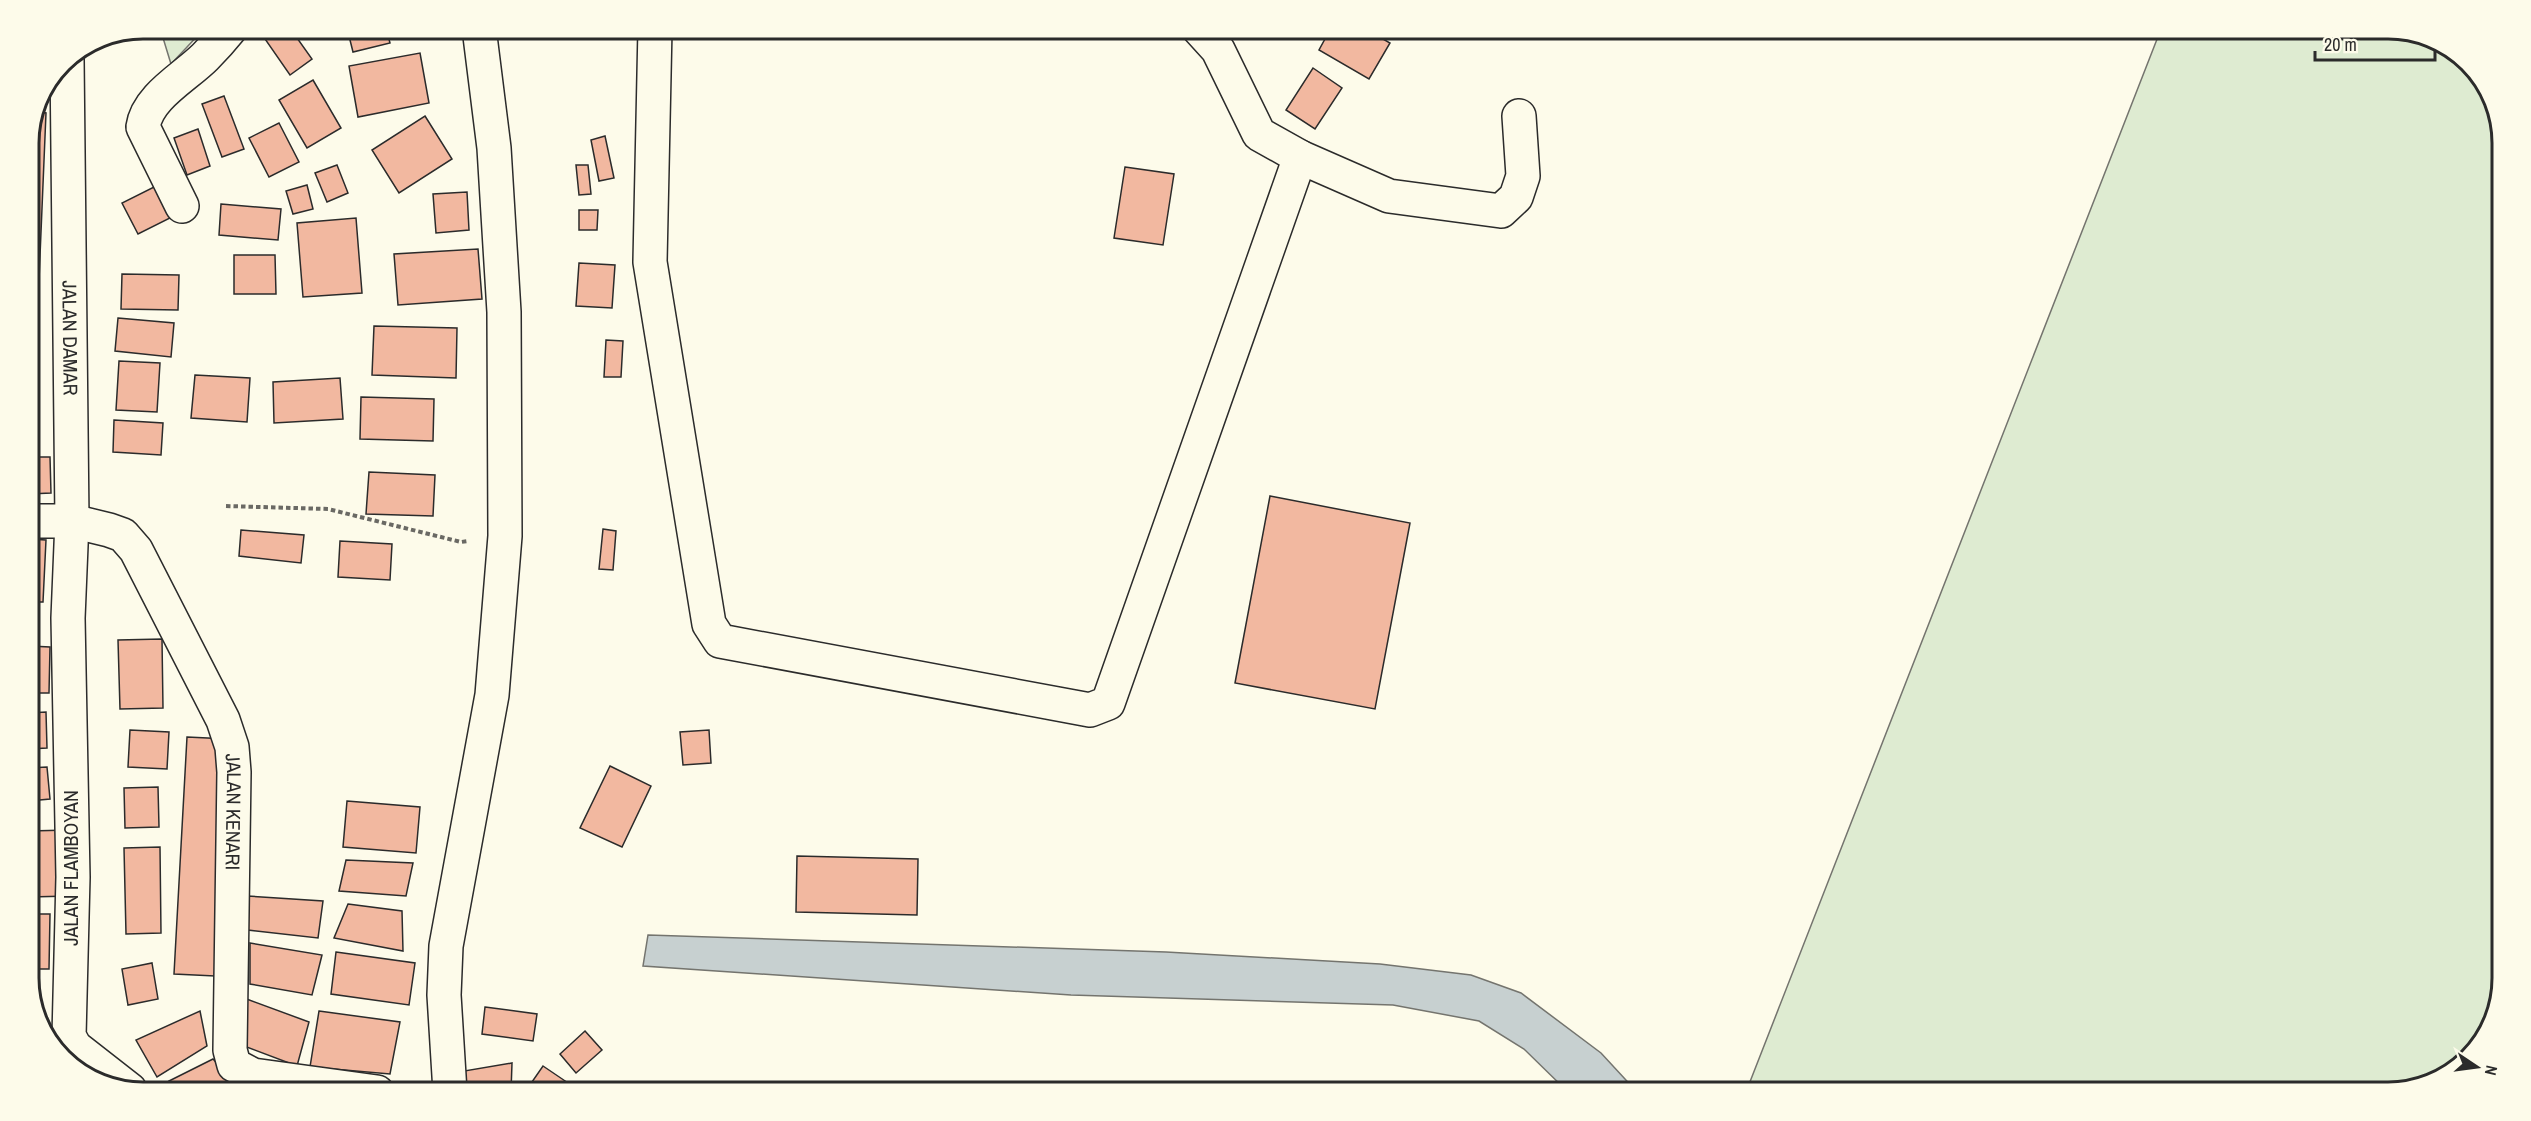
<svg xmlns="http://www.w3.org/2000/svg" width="2531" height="1121" viewBox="0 0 2531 1121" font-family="'Archivo Narrow',sans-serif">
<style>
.green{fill:#deebd1;stroke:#74746e;stroke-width:1.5}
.water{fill:#c7d0d0;stroke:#74746e;stroke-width:1.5}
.building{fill:#f2b8a0;stroke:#2b2b2b;stroke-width:1.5}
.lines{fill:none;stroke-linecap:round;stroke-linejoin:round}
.minor-casing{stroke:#2b2b2b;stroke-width:36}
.path{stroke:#6a6964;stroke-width:4;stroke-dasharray:4.5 3;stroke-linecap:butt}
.minor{stroke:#fdfbea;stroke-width:33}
.labels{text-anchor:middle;stroke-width:4.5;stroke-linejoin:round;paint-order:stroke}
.street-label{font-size:20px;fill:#2b2b2b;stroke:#fdfbea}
.rim{fill:none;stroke:#2b2b2b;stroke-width:3}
</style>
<rect width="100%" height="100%" fill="#fdfbea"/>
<g class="green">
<path d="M160,28H204V29L171,64Z"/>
<path d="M2388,29L2432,37L2483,79L2502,136V978L2494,1022L2452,1073L2388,1092H1746L2161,29Z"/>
</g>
<path class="water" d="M648,935L1166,952L1380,964L1471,975L1521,993L1601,1053L1637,1092H1568L1524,1049L1479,1021L1393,1005L1071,995L643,966Z"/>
<g class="building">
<path d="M279,28H290L312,59L290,75L265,39Z"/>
<path d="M347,28H386L390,43L353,52Z"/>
<path d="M1331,28H1364L1390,43L1369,79L1319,50Z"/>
<path d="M420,53L429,103L358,117L349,66Z"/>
<path d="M1313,68L1342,88L1315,129L1286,110Z"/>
<path d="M313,80L341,128L307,148L279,100Z"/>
<path d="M224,96L244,149L222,157L202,104Z"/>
<path d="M40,112L46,113L32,447H29V136Z"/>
<path d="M425,116L452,159L399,193L372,150Z"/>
<path d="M279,123L299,162L269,177L249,138Z"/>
<path d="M198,129L210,166L187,175L174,138Z"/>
<path d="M605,136L614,178L599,181L591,140Z"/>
<path d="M337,165L348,193L327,202L315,173Z"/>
<path d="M576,165H588L591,194L579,195Z"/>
<path d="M1125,167L1174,174L1163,245L1114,238Z"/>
<path d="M166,181L182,212L138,234L122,203Z"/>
<path d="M307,185L313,209L293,214L286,191Z"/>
<path d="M467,192L469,230L436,233L433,194Z"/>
<path d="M221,204L281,209L278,240L219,235Z"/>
<path d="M579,210H598L597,230H579Z"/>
<path d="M356,218L362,293L303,297L297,223Z"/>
<path d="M478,249L482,299L398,305L394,254Z"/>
<path d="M234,255H275L276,294H234Z"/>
<path d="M579,263L615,265L612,308L576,306Z"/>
<path d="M122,274L179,275L178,310L121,309Z"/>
<path d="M118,318L174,323L171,357L115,351Z"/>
<path d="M374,326L457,328L456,378L372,375Z"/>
<path d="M606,340L623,341L621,377H604Z"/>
<path d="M119,361L160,363L157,412L116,410Z"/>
<path d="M195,375L250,378L247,422L191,418Z"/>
<path d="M340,378L343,419L274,423L273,382Z"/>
<path d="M361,397L434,399L433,441L360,439Z"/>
<path d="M114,420L163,423L161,455L113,452Z"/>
<path d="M29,457H50L51,493L29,494Z"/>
<path d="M369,472L435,475L433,516L366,514Z"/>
<path d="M1270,496L1410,523L1375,709L1235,683Z"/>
<path d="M603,529L616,531L613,570L599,569Z"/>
<path d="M241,530L304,535L301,563L239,556Z"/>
<path d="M29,539L46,540L43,602H29Z"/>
<path d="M340,541L392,544L390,580L338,577Z"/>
<path d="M162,639L163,708L120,709L118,640Z"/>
<path d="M29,646L50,647L49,693H29Z"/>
<path d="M46,712L47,748L29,749V713Z"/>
<path d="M130,730L169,732L167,769L128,767Z"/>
<path d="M709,730L711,763L683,765L680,732Z"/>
<path d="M187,737L228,739L215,976L174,974Z"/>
<path d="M610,766L651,786L622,847L580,828Z"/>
<path d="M47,767L50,799L29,801V768Z"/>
<path d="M158,787L159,827L125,828L124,788Z"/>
<path d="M347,801L420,807L416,853L343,847Z"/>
<path d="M69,830L70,896L29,897V831Z"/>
<path d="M160,847L161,933L126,934L124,848Z"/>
<path d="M797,856L918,859L917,915L796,912Z"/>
<path d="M346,860L413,863L406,896L339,891Z"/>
<path d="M247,896L323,901L318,938L248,930Z"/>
<path d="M348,904L402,911L403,951L334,938Z"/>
<path d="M29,914H50L49,969H29Z"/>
<path d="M250,943L322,955L312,995L250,984Z"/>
<path d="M336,952L415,963L409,1005L331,994Z"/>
<path d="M152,963L158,999L128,1005L122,969Z"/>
<path d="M244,998L309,1022L297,1066L244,1046Z"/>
<path d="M485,1007L537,1014L533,1041L482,1034Z"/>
<path d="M200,1011L207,1046L157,1077L136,1040Z"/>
<path d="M319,1011L400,1022L390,1074L310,1067Z"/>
<path d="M585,1031L602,1050L576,1073L560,1054Z"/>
<path d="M213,1059L236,1083L219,1092H180L169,1081Z"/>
<path d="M512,1063L511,1092H467L464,1071Z"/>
<path d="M543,1066L577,1089L574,1092H525Z"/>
</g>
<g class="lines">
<g class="minor-casing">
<g id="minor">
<path d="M655,28L650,262L709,624L720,641L1090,710L1108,703L1300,157"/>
<path d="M1198,28L1218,50L1259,134L1300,157L1389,196L1501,211L1516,197L1523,176L1519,116"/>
<path id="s1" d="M67,59L72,521L68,618L73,877L69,1036L75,1047L130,1090"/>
<path d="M182,206L143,127C147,97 185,77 205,57C214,48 223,38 231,28"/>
<path id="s2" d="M29,521H72L109,530L123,535L136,550L223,720L232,747L234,772L230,1050L234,1065L253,1075L377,1092"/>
<path d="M450,1092L444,995L446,946L492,695L505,536L504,312L494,148L479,28"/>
</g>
</g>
<path class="path" d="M226,506L328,509L461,542L468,541"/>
<use href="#minor" class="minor"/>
</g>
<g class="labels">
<g class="street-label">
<text dy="7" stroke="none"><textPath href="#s1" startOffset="279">JALAN DAMAR</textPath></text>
<text dy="7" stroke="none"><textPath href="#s2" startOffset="400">JALAN KENARI</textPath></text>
<text transform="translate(71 868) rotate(-90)" y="7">JALAN FLAMBOYAN</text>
</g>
</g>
<path d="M0 0H2531V1121H0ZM143 39H2388A104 104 0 0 1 2492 143V978A104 104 0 0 1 2388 1082H143A104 104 0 0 1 39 978V143A104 104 0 0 1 143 39Z" fill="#fdfbea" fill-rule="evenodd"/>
<path class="rim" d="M143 39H2388A104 104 0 0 1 2492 143V978A104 104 0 0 1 2388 1082H143A104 104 0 0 1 39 978V143A104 104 0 0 1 143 39Z"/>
<g transform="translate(2477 1067) rotate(103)" stroke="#fdfbea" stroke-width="4.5" paint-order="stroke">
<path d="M0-4.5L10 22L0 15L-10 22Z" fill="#2b2b2b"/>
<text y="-9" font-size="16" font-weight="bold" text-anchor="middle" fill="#2b2b2b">N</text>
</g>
<path d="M2315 51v9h120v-9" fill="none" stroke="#2b2b2b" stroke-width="3"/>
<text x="2324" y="51" font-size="18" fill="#2b2b2b" stroke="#fdfbea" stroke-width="4.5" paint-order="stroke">20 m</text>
</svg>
